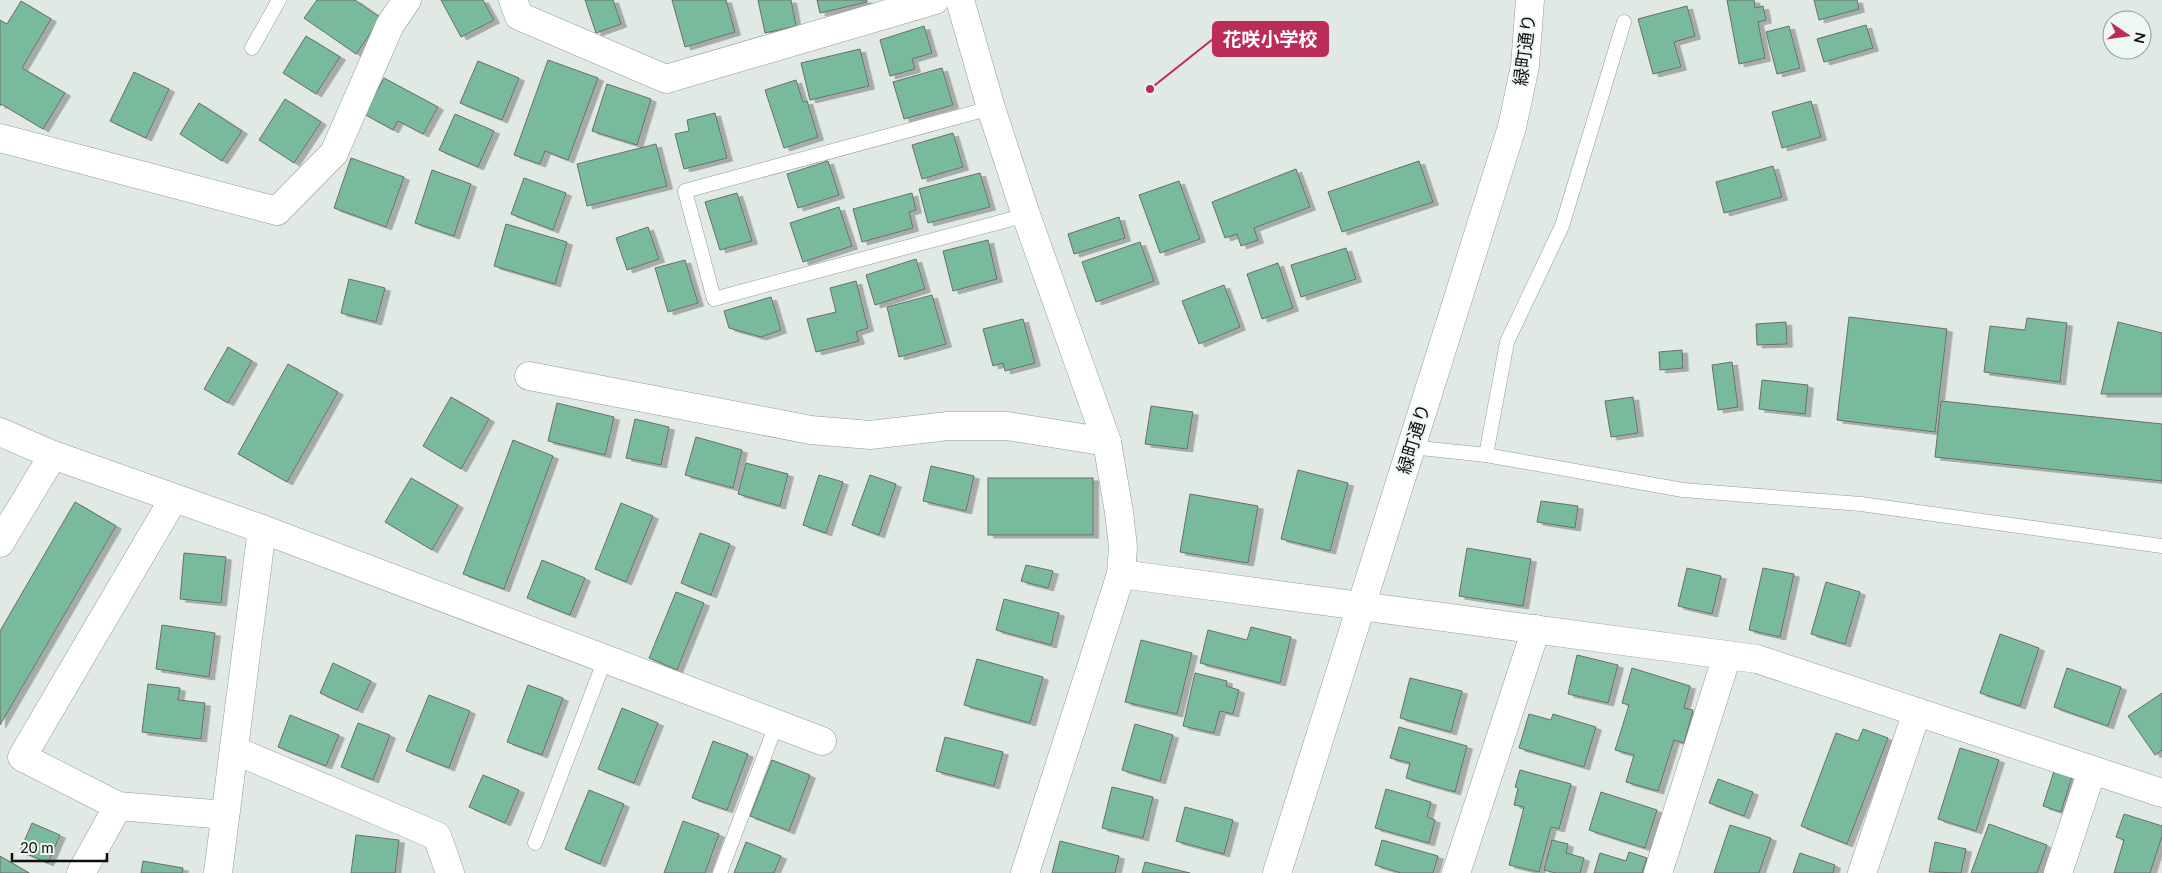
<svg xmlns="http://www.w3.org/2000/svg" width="2162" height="873" viewBox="0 0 2162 873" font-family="Lato,'Noto Sans JP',sans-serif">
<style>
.building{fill:#78ba9b;stroke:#686f6b;filter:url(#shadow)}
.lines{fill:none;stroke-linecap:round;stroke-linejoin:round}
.service-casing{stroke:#939b97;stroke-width:15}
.minor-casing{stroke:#939b97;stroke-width:29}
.tertiary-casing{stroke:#939b97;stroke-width:29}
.service{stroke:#fff;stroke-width:14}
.minor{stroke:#fff;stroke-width:28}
.tertiary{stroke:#fff;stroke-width:28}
.labels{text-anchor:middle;stroke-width:4;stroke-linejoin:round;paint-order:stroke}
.street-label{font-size:18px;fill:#0c0f0e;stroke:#eff7f3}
.leader{fill:none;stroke:#bb2c58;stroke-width:2}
.callout-dot{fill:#bb2c58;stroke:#eff7f3;stroke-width:2}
.callout{fill:#bb2c58;stroke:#bb2c58;stroke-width:2}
.callout-label{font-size:19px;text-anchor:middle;font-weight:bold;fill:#fff}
</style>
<defs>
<filter id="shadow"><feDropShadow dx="5.5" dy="3" stdDeviation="0" flood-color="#0004"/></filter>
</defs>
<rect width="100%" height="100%" fill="#e1e9e5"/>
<g class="building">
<path d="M317,0H355L381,18L356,54L304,18Z"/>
<path d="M441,0H483L494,20L461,37Z"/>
<path d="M585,0H613L621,24L596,33Z"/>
<path d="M672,0H726L735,32L685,47Z"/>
<path d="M758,0H791L796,26L765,33Z"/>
<path d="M817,0H867V2L820,13Z"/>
<path d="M1727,0H1754L1755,8L1763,6L1766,20L1758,22L1765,58L1739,64Z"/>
<path d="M1814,0H1857L1859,9L1819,20Z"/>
<path d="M21,1L51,19L22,68L65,93L43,129L1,104L0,106V20L7,24Z"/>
<path d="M1687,6L1695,36L1674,42L1681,67L1653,74L1638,19Z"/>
<path d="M1866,25L1873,48L1824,62L1817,39Z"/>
<path d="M924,26L932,53L912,59L915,69L890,76L880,40Z"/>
<path d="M1789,26L1800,68L1777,74L1766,32Z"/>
<path d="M306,36L340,57L316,94L283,73Z"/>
<path d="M860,49L869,86L810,100L801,63Z"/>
<path d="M548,60L598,78L568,160L545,151L540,164L514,155Z"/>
<path d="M478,61L519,78L502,120L460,103Z"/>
<path d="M942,68L953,105L904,119L893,82Z"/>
<path d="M134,72L169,89L146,138L110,121Z"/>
<path d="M384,78L438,107L423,134L398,121L393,130L364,114Z"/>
<path d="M796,80L803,102L807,101L818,137L784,148L765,90Z"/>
<path d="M607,84L651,99L637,145L592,131Z"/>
<path d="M285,99L321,122L294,163L259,140Z"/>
<path d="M1811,101L1821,137L1782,148L1772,112Z"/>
<path d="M199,103L242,131L222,161L180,134Z"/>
<path d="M715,113L727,158L684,169L675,134L689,131L687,120Z"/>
<path d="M455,114L494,131L478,167L439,150Z"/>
<path d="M953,133L963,167L922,179L912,145Z"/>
<path d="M656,144L667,186L587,206L577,164Z"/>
<path d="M351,158L404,177L386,227L334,208Z"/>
<path d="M828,161L839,195L798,208L787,174Z"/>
<path d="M1419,161L1433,202L1342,232L1328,192Z"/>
<path d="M1773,166L1782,197L1724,213L1716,182Z"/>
<path d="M1296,169L1310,207L1254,228L1258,240L1241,246L1237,234L1225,238L1212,202Z"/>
<path d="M432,170L471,184L454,236L415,223Z"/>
<path d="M980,173L990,207L928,223L919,189Z"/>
<path d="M524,178L566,193L553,230L511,214Z"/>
<path d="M1179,181L1200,239L1160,253L1139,195Z"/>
<path d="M737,193L752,241L720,250L705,202Z"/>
<path d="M912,193L916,210L909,212L913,228L862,242L853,209Z"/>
<path d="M839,207L852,246L803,262L790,223Z"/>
<path d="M1119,217L1125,238L1074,254L1068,234Z"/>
<path d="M506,224L567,242L555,284L494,266Z"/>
<path d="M648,227L659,259L627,270L616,238Z"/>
<path d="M988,240L997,279L953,291L943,251Z"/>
<path d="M1140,242L1154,281L1096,302L1082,262Z"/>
<path d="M1346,248L1356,279L1301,297L1291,265Z"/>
<path d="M916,259L925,289L875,305L866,275Z"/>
<path d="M685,260L698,303L668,312L655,268Z"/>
<path d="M1278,263L1293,308L1262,319L1247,274Z"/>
<path d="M349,279L385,288L376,322L341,313Z"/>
<path d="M856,281L868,328L856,332L859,341L816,352L807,319L836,312L830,288Z"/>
<path d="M1224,285L1240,327L1199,344L1182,301Z"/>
<path d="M932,295L946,344L899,357L887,307Z"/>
<path d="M771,297L781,330L761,337L729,328L724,311Z"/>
<path d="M1849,317L1947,329L1935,432L1837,420Z"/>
<path d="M2027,318L2067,323L2060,382L1984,372L1990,326L2025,330Z"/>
<path d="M1023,319L1035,363L1005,371L1003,363L993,366L983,329Z"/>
<path d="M1786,322L1787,344L1757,345L1756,324Z"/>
<path d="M2118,322L2162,333V394H2101Z"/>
<path d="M228,347L252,361L228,403L204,389Z"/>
<path d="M1682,350L1683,368L1660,370L1659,352Z"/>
<path d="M1732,362L1738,407L1718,410L1712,365Z"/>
<path d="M288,364L338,392L287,482L238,454Z"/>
<path d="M1762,380L1808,385L1805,414L1759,409Z"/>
<path d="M451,397L489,419L461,469L423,446Z"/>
<path d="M1633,397L1638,433L1611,437L1605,401Z"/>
<path d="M1941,401L2162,424V481L1935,457Z"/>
<path d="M557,403L614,417L605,455L548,441Z"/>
<path d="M1151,406L1193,412L1187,449L1145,444Z"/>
<path d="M635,419L669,427L661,465L626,458Z"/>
<path d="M696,437L742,450L733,488L685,475Z"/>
<path d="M513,440L553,456L504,589L463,574Z"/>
<path d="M746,463L788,474L780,506L738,494Z"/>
<path d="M931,466L974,476L966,511L923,501Z"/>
<path d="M1298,470L1348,483L1330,551L1281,539Z"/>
<path d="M819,475L843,482L826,533L803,525Z"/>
<path d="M870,475L896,484L879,535L852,525Z"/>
<path d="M411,478L458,505L432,550L385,522Z"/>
<rect x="988" y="478" width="105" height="57"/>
<path d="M1190,494L1258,506L1248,563L1180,552Z"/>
<path d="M1541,501L1578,506L1575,528L1537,522Z"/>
<path d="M75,502L116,526L0,725V631Z"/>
<path d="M621,503L653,516L626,582L595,569Z"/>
<path d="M700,533L730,544L711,595L681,583Z"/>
<path d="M1467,548L1531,559L1523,606L1459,596Z"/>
<path d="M184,553L226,557L221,603L180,599Z"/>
<path d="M542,560L585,578L570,615L527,598Z"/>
<path d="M1026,565L1053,571L1048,588L1021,581Z"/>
<path d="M1687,568L1721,576L1712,614L1678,606Z"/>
<path d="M1763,568L1794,574L1780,637L1749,630Z"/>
<path d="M1826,582L1860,592L1845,644L1811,634Z"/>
<path d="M676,592L704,603L677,670L649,658Z"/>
<path d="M1004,599L1059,613L1051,645L996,630Z"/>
<path d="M162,625L215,633L209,677L156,669Z"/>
<path d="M1251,627L1291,637L1280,683L1200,663L1208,630L1247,640Z"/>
<path d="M2000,634L2039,648L2020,706L1980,693Z"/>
<path d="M1141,640L1192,653L1177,714L1125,702Z"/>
<path d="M1577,655L1618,665L1608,703L1568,694Z"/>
<path d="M977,659L1043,677L1030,723L964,705Z"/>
<path d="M333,663L371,681L357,710L320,693Z"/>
<path d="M1632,668L1690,686L1684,708L1693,710L1684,743L1674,740L1658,791L1626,782L1634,755L1615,750L1629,705L1622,703Z"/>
<path d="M2067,668L2121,687L2108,726L2054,707Z"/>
<path d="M1195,673L1227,681L1226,686L1239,690L1233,714L1220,711L1214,733L1183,726Z"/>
<path d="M1410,678L1462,691L1451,732L1400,718Z"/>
<path d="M148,684L180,688L178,700L205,703L201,739L142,732Z"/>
<path d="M528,685L563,698L542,755L507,742Z"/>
<path d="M2162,693V750L2155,755L2128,716Z"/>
<path d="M429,695L470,711L449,768L406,751Z"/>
<path d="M622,708L658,723L634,783L598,769Z"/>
<path d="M1529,714L1551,720L1553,714L1596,727L1584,767L1519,748Z"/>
<path d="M290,715L339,735L326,766L278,747Z"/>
<path d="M358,723L390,735L373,780L341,767Z"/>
<path d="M1135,724L1173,735L1160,781L1122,770Z"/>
<path d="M1399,727L1467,746L1455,792L1406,778L1410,763L1390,758Z"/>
<path d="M1863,729L1888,738L1847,844L1801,826L1836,733L1858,741Z"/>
<path d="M945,737L1003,752L994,786L936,771Z"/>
<path d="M713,741L748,754L727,810L692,798Z"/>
<path d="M1960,748L1999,760L1976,831L1938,819Z"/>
<path d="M772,760L810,775L789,831L750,816Z"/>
<path d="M1520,770L1571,784L1559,829L1551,827L1539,872L1509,865L1524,807L1514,805L1518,788L1515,787Z"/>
<path d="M2054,771L2072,777L2061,812L2043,806Z"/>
<path d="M483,775L519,790L505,823L469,807Z"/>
<path d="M1718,779L1753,792L1744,816L1709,803Z"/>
<path d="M1112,787L1153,797L1143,838L1102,828Z"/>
<path d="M1386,789L1431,802L1427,817L1435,820L1429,843L1375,828Z"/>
<path d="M589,790L624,804L600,864L565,849Z"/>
<path d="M1601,792L1657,810L1645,848L1589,830Z"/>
<path d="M1185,807L1233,820L1224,854L1176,841Z"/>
<path d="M2124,814L2162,826V836L2150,873H2114L2124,840L2116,837Z"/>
<path d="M683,821L719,834L705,873H664Z"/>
<path d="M32,823L60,835L48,863L20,851Z"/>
<path d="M1989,824L2047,845L2037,873H1971Z"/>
<path d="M1730,825L1771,838L1759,873H1714Z"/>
<path d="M356,835L399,840L395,873H351Z"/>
<path d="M1382,840L1438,856L1433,873H1401L1375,865Z"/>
<path d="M1552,840L1568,844L1566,853L1584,858L1580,873H1556L1544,870Z"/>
<path d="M1060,841L1119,856L1115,873H1052Z"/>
<path d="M746,842L781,856L774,873H734Z"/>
<path d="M1935,842L1966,849L1961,873L1929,872Z"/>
<path d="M1629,852L1647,858L1642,873H1594L1600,853L1626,861Z"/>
<path d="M1800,853L1835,865L1833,873H1793Z"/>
<path d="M0,856L29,873H0Z"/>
<path d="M143,861L183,868L182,873H141Z"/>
<path d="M1145,862L1190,873H1142Z"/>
</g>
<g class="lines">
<g class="service-casing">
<g id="service">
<path d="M252,48L279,0"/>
<path d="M991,108L685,191L714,299L1026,215"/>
<path d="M1411,447L1486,455L1683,490L1861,504L2162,546"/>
<path d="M1486,455L1507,342L1562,226L1624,22"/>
<path d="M535,843L605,659"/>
<path d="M720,873L776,725"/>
</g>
</g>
<g class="minor-casing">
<g id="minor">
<path d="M513,0L519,16L666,79L935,0"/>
<path d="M0,138L277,211L334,153L390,25L407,0"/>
<path d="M529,376L811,430L870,435L948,426H1007L1107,442"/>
<path d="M0,432L53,455L262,529L822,741"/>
<path d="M174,498L22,757L118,806L225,815"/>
<path d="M0,543L53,455"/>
<path d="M1121,574L1757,659L2162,793"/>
<path d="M234,750L437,836L450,873"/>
<path d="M81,873L118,806"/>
<path d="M1456,873L1536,629"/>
<path d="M1658,873L1727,656"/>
<path d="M1862,873L1917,712"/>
<path d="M2058,873L2092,770"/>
</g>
</g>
<g class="tertiary-casing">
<g id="tertiary">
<path d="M960,0L991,108L1026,215L1107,442L1119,512L1123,547L1121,574L1025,873"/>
<path d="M218,873L262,529"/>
<path d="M1277,873L1512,127L1525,66L1530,0"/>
</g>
</g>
<use href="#service" class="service"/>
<use href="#minor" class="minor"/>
<use href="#tertiary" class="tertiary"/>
</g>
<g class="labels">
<g class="street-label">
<text transform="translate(1525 50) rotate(-83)" y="6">緑町通り</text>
<text transform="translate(1414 439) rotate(-73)" y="6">緑町通り</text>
</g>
</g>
<path class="leader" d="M1150 89L1213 39"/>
<circle class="callout-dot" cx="1150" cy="89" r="5"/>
<rect class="callout" x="1213" y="22" width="115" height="34" rx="5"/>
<g class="callout-label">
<text x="1270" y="46">花咲小学校</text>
</g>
<g transform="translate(2127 35) rotate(103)"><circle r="24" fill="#eff7f3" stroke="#949a97"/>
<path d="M0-4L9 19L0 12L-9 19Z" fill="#bb2c58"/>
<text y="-8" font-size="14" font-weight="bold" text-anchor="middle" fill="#0c0f0e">N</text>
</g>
<path d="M12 853v8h95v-8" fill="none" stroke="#0c0f0e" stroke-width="2.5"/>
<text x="20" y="853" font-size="15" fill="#0c0f0e" stroke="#eff7f3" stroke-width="4" paint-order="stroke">20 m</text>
</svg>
